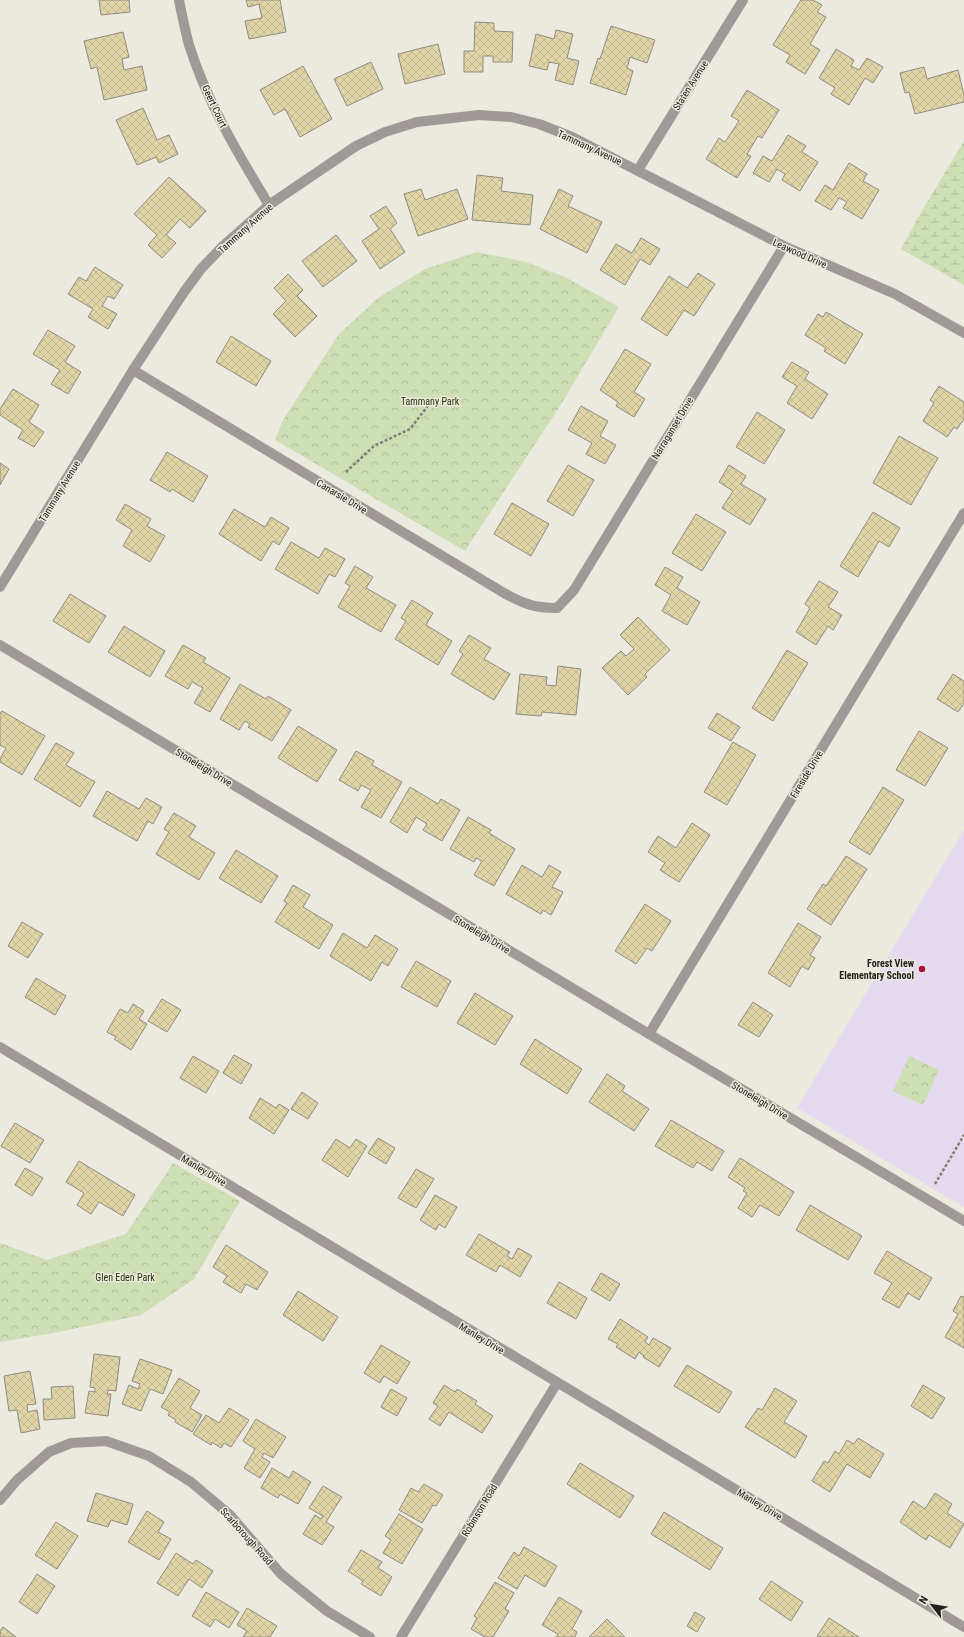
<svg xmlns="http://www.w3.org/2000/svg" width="964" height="1637" viewBox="0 0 964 1637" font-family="'Roboto Condensed',sans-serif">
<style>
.education{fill:#e5daef}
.wetland{fill:url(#wetland-marsh)}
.park{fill:url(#park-crowns)}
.building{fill:url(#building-cross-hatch);stroke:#8e8c81}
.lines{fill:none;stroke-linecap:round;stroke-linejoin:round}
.path{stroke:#817f78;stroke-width:2.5;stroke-dasharray:3 2;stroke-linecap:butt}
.minor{stroke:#9f9a98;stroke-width:10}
.poi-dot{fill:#a81140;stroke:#ece9de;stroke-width:1.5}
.labels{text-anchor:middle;stroke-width:3;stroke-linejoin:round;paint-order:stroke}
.street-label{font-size:10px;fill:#22211d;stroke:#ece9de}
.park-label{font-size:10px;fill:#243200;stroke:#ece9de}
.poi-label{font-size:10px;font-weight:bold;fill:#22211d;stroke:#ece9de;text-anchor:end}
</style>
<defs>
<pattern id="wetland-marsh" width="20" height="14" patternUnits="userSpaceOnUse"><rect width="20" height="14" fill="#cedeb5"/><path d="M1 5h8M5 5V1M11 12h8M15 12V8" fill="none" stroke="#b1be9b"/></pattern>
<pattern id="park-crowns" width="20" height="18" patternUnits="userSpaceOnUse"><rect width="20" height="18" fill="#cedeb5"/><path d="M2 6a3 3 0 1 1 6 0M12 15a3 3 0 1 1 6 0" fill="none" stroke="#b1be9b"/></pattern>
<pattern id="building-cross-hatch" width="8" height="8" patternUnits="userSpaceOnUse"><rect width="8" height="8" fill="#e1d5a7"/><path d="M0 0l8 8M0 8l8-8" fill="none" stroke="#c1b78f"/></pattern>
</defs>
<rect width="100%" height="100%" fill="#ece9de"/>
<path class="education" d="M964,830V1207L797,1108Z"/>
<path class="wetland" d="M964,141V285L901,249L920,214Z"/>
<g class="park">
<path d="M477,252L526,262L565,277L619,307L560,406L465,551L275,440L283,420L339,334L378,298L425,269Z"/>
<path d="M909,1056L939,1070L923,1105L893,1091Z"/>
<path d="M173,1163L240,1201L194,1279L141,1315L53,1333L0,1342V1243L47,1260L126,1234Z"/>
</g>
<g class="building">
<path d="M99,0H129L130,12L101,15Z"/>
<path d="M246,0H280L286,32L249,39L245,21L262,18L259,4L248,7Z"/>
<path d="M801,0H813L822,5L817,12L826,17L810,44L820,50L805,74L786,62L790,55L773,45Z"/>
<path d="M475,22L494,23V31L513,32L512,62H493V56H483V72H464V51H474Z"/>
<path d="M611,26L655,40L647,63L630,57L627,68L633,71L626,95L590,83L598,58L600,59Z"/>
<path d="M556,30L573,34L567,58L579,61L573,85L555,80L559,64L549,62L547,70L529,66L536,34L554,39Z"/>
<path d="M123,32L129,57L122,59L124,70L142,66L147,90L104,100L97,67L91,69L84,41Z"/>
<path d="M438,44L445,74L405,84L398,54Z"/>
<path d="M836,49L854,60L851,66L859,70L867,58L883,67L873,83L865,78L849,105L831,94L835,88L819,78Z"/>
<path d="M371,62L383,89L347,106L334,79Z"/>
<path d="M303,66L332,119L300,137L285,109L274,115L260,90Z"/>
<path d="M924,67L927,79L958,70L964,95V102L915,114L909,92L905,93L900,73Z"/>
<path d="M747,90L779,110L762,138L758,136L747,154L751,156L737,178L706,159L719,138L725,142L739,121L731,116Z"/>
<path d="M143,108L157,140L169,135L178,154L159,163L156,157L137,165L116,120Z"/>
<path d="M788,135L806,146L802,152L818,162L800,191L782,180L785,174L777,169L769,182L753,173L763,156L772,161Z"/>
<path d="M849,163L867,174L863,181L879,190L862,219L843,208L847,202L839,198L831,210L815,201L825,185L833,190Z"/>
<path d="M477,175L503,178L501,191L533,195L530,225L472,220Z"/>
<path d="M169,177L206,211L190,228L180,219L166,235L176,243L162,258L148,245L157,235L134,214Z"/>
<path d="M421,189L425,200L457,189L468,219L418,236L404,194Z"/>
<path d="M559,189L573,196L568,206L602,222L587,253L540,229Z"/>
<path d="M386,206L397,223L390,229L405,252L380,269L362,241L379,229L370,216Z"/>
<path d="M336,235L357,261L323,287L302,261Z"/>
<path d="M641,238L660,249L650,265L640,259L625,285L600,270L616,244L632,253Z"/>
<path d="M95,267L123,285L114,299L108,296L102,306L117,314L108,329L88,317L93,309L68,294L79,277L86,281Z"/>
<path d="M698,273L715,284L694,316L684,310L667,336L641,319L669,276L687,288Z"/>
<path d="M288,274L303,290L297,296L317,316L295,337L273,314L286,301L274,288Z"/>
<path d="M826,312L863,334L845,364L824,351L826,348L805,335L818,314L823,317Z"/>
<path d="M48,330L75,346L65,362L81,372L68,394L51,384L60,370L33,354Z"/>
<path d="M231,336L271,361L256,386L216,362Z"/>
<path d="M625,349L651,364L634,392L645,399L634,417L616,406L618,402L600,390Z"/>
<path d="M792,362L809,372L805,379L828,394L812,419L787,403L797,386L782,377Z"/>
<path d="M939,386L964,402V419L957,429L954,427L947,437L923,421L934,403L930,400Z"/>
<path d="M13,389L39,405L29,422L44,432L34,447L18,438L23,430L0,415V409Z"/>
<path d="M581,406L608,421L600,436L616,445L605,464L586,454L592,443L568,430Z"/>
<path d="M757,412L785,430L764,464L736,447Z"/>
<path d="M899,436L938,458L911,505L873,483Z"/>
<path d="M167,452L208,476L193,502L172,489L170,492L150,480Z"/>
<path d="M0,463L9,469L0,485Z"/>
<path d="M568,465L594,480L573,516L547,501Z"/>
<path d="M729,465L746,476L741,484L766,499L750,525L722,508L733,491L719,482Z"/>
<path d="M512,503L549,524L531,556L494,534Z"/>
<path d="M125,504L151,519L147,526L165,536L150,562L123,546L132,530L116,520Z"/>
<path d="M234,509L265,527L271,517L289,528L279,545L273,541L261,561L219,534Z"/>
<path d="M873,512L900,528L889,547L879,541L858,577L840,566Z"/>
<path d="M696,514L726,532L702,571L672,553Z"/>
<path d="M291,542L319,558L325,548L345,559L335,577L329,574L318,594L275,569Z"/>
<path d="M355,566L373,577L366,588L396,605L381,632L338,607L350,586L345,583Z"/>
<path d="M665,567L683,577L677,588L700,602L687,625L662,611L671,595L655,585Z"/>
<path d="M819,581L838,592L828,607L842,615L833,630L828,626L816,645L796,632L810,608L805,604Z"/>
<path d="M70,594L106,616L89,643L53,621Z"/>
<path d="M412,600L433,613L426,625L452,641L438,665L395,639L406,621L401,618Z"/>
<path d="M638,617L670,650L645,674L647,677L628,695L602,668L621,651L626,656L634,649L620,635Z"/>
<path d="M124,626L165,651L150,677L108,652Z"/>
<path d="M469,635L491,648L484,659L510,674L494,700L451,674L463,654L459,651Z"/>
<path d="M183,645L206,658L203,662L230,678L210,712L194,703L203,688L192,682L188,689L165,676Z"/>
<path d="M787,650L808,663L773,721L752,708Z"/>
<path d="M558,666L581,669L576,715L542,712L541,716L516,714L520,674L547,677L546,685L556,686Z"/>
<path d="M953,674L964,681V703L958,712L937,699Z"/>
<path d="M240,684L266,699L268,696L291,710L272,741L248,727L250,724L245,721L239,730L220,719Z"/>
<path d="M2,711L45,736L22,775L0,762V759L6,748L0,745V714Z"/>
<path d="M717,713L740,727L731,741L708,728Z"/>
<path d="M298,726L337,750L317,782L278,758Z"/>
<path d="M919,731L948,748L925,786L896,770Z"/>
<path d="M733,742L756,755L727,805L704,792Z"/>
<path d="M56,743L74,753L66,765L95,782L80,807L34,779Z"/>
<path d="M356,751L374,761L372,765L402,782L381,818L361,807L371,790L361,785L358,791L339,780Z"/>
<path d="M410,787L438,804L441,799L460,810L442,841L423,830L427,824L416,817L407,833L390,822Z"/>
<path d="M883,787L904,800L870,855L849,842Z"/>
<path d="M107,791L139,809L146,798L162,807L153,824L148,821L137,841L93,816Z"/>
<path d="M174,813L196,826L189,837L215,853L199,880L156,854L169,832L164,829Z"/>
<path d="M468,817L491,830L489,833L515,849L494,886L474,875L482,861L476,858L474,862L450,849Z"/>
<path d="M692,823L710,835L679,882L660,870L665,863L648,852L658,836L676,848Z"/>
<path d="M236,850L278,876L261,903L219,878Z"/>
<path d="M846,856L867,869L831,925L807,909L823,884L826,886Z"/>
<path d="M522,865L542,877L549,865L561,872L552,887L563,892L551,915L543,910L541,914L506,894Z"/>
<path d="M293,885L310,895L303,907L333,925L319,949L275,922L287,903L284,901Z"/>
<path d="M645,904L671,921L652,951L647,948L636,964L615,951Z"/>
<path d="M22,922L43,934L28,958L8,946Z"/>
<path d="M798,923L821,937L810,955L815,958L808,970L802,966L790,987L768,973Z"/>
<path d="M343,933L367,948L375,935L398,949L388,966L382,962L371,981L330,956Z"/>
<path d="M416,961L451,981L437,1007L401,987Z"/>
<path d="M36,978L66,996L55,1015L25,997Z"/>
<path d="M475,993L513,1016L495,1045L457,1023Z"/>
<path d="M162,999L181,1010L167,1032L148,1021Z"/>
<path d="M753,1002L773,1015L759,1037L738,1025Z"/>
<path d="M133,1004L144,1011L139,1019L147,1024L131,1050L114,1039L116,1037L107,1032L120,1009L128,1013Z"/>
<path d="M535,1039L582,1069L567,1094L520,1064Z"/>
<path d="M234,1055L252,1065L241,1084L223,1073Z"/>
<path d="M193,1056L219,1071L206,1093L180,1078Z"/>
<path d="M607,1074L625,1086L622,1091L649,1109L634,1131L589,1102Z"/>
<path d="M302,1092L318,1103L308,1119L291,1109Z"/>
<path d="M260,1098L276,1108L279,1104L289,1110L274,1134L249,1118Z"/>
<path d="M671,1120L724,1151L712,1171L697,1162L693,1168L655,1146Z"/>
<path d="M15,1123L44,1140L30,1163L1,1146Z"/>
<path d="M378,1138L395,1148L386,1164L368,1153Z"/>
<path d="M336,1139L350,1148L356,1139L367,1146L348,1177L322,1160Z"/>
<path d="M740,1158L794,1192L779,1216L760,1205L752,1217L738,1208L747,1193L743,1191L745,1188L728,1177Z"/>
<path d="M79,1161L135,1195L123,1216L99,1202L91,1214L77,1205L84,1193L66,1182Z"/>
<path d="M25,1168L43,1178L32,1196L15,1185Z"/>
<path d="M416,1169L434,1179L416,1208L398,1198Z"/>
<path d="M435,1195L457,1207L445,1228L439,1224L436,1230L420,1220Z"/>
<path d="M810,1205L862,1236L848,1260L796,1230Z"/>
<path d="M479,1234L510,1252L507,1256L512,1259L518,1248L532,1256L520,1277L500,1265L496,1272L466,1255Z"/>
<path d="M226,1245L268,1272L257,1290L246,1284L241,1293L223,1282L227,1276L213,1267Z"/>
<path d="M887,1251L932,1278L919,1300L908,1293L899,1308L882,1299L892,1283L874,1273Z"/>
<path d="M601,1273L620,1284L610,1301L591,1290Z"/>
<path d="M559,1282L587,1298L576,1319L547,1303Z"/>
<path d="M298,1291L338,1317L323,1341L283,1315Z"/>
<path d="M961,1296L964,1297V1348L945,1337L958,1314L953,1311Z"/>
<path d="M620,1319L648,1337L645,1342L649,1345L653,1338L671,1348L659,1367L643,1357L644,1356L639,1352L635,1359L616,1347L618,1344L608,1339Z"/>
<path d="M381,1345L410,1362L397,1384L384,1376L380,1383L364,1373Z"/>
<path d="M94,1354L120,1357L116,1391L108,1390L107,1394H111L108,1416L85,1413L89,1391L95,1392V1388L90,1387Z"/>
<path d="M140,1359L172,1370L163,1394L150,1389L141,1411L122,1404L129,1385L138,1389L140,1384L132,1381Z"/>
<path d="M687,1365L732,1392L719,1413L674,1386Z"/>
<path d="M30,1371L36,1404L27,1405L28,1412L37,1410L40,1429L21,1433L17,1410L9,1411L4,1376Z"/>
<path d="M179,1378L200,1391L190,1408L202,1415L192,1432L175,1422L176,1420L168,1415L170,1412L161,1407Z"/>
<path d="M444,1385L455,1392L457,1389L477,1401L475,1404L493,1416L482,1433L449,1412L440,1426L429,1419L438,1406L433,1403Z"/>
<path d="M923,1385L945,1398L932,1419L911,1406Z"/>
<path d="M73,1386L75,1418L44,1420L43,1399H52L51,1387Z"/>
<path d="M775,1388L797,1401L784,1422L807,1436L795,1458L745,1427L758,1408L762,1410Z"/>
<path d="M391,1389L407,1398L397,1416L381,1407Z"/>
<path d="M229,1408L249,1420L231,1447L224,1443L221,1448L212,1442L211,1445L193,1434L206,1415L219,1423Z"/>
<path d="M256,1419L286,1437L273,1458L264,1453L262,1457L270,1462L260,1478L244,1468L255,1449L243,1441Z"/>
<path d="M858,1438L884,1454L870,1478L847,1464L830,1492L812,1481L824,1461L828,1463L835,1451L839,1454L847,1440L854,1444Z"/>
<path d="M580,1463L634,1496L620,1518L567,1484Z"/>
<path d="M272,1468L289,1478L293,1471L311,1482L298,1504L280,1494L278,1498L261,1488Z"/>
<path d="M424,1484L443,1495L436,1506L433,1505L422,1523L399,1510L411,1488L418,1492Z"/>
<path d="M323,1486L342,1497L326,1522L334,1527L322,1545L303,1534L315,1515L321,1519L323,1516L309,1508Z"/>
<path d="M96,1493L133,1504L127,1525L111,1520L108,1527L87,1521Z"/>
<path d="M935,1493L952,1504L947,1513L964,1524L950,1548L929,1535L926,1540L900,1522L913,1501L925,1509Z"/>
<path d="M147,1511L164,1522L158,1532L171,1539L159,1560L128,1542Z"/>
<path d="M664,1512L723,1548L710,1570L651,1534Z"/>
<path d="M399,1514L423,1529L402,1564L383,1553L391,1540L385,1536Z"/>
<path d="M56,1522L78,1536L57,1569L35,1555Z"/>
<path d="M524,1547L557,1566L545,1587L525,1575L517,1589L498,1578L514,1552L519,1556Z"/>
<path d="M361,1550L382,1562L378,1568L392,1577L381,1596L361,1584L363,1581L348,1571Z"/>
<path d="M176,1553L193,1564L196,1560L213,1571L202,1588L189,1579L178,1596L157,1583Z"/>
<path d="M37,1574L55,1586L37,1614L19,1602Z"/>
<path d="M771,1581L803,1602L791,1621L759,1599Z"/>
<path d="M495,1582L514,1593L505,1609L509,1611L493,1637H485L471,1629L477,1618L474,1616Z"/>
<path d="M206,1592L239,1612L229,1628L215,1619L210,1627L192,1616Z"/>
<path d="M559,1597L582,1611L572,1629L577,1632L575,1637H556L558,1634L542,1625Z"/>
<path d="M247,1608L277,1626L270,1637H243L247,1631L237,1625Z"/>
<path d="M695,1612L705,1618L697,1632L687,1626Z"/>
<path d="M829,1618L859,1637H819L817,1636Z"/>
<path d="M607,1619L625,1637H589Z"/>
<path d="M3,1627L16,1637H0V1631Z"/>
</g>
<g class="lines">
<g class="path">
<path d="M346,472L374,446L410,429L434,398"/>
<path d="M935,1184L964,1135"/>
</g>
<g class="minor">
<path d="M179,0C182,15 185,30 189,45C207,102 238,154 269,205"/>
<path d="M638,170L743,0"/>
<path d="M133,370L504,593C524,604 534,608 557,608L574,590L784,246"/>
<path d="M0,587L133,370L184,292L201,269L222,247L269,205L356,146L385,132L417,122L479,115L511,117L539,124L572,137L784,246L895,294L964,333"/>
<path d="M0,645L649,1034L964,1221"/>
<path d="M649,1034L964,513"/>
<path d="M0,1047L964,1627"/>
<path d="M0,1500L17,1480L49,1452L71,1443L106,1441L149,1456L191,1482L230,1515L281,1574L327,1611L370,1637"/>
<path d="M401,1637L557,1383"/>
</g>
</g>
<circle class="poi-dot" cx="922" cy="969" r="4"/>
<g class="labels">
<g class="street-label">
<text transform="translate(690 85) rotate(-58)" y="4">Staten Avenue</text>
<text transform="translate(215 106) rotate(65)" y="4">Geert Court</text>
<text transform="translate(590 147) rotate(25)" y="4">Tammany Avenue</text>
<text transform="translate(245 228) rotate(-42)" y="4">Tammany Avenue</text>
<text transform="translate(800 253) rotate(24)" y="4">Leawood Drive</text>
<text transform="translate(672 428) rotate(-59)" y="4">Narraganset Drive</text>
<text transform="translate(59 491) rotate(-59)" y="4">Tammany Avenue</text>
<text transform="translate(342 496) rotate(31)" y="4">Canarsie Drive</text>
<text transform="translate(204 767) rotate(31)" y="4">Stoneleigh Drive</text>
<text transform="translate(806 774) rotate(-59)" y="4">Fireside Drive</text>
<text transform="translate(482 934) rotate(31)" y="4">Stoneleigh Drive</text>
<text transform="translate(760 1100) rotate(31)" y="4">Stoneleigh Drive</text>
<text transform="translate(204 1170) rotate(31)" y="4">Manley Drive</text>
<text transform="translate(482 1338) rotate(31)" y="4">Manley Drive</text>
<text transform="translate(760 1504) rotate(31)" y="4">Manley Drive</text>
<text transform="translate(479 1510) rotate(-59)" y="4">Robinson Road</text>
<text transform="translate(247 1536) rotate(48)" y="4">Scarborough Road</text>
</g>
<g class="park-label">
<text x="430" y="405">Tammany Park</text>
<text x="125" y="1281">Glen Eden Park</text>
</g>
<g class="poi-label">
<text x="914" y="967">Forest View<tspan x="914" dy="12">Elementary School</tspan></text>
</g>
</g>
<g transform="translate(932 1605) rotate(301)" stroke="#ece9de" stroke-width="3" paint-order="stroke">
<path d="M0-3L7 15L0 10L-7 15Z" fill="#22211d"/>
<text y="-6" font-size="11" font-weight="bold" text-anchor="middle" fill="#22211d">N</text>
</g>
</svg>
